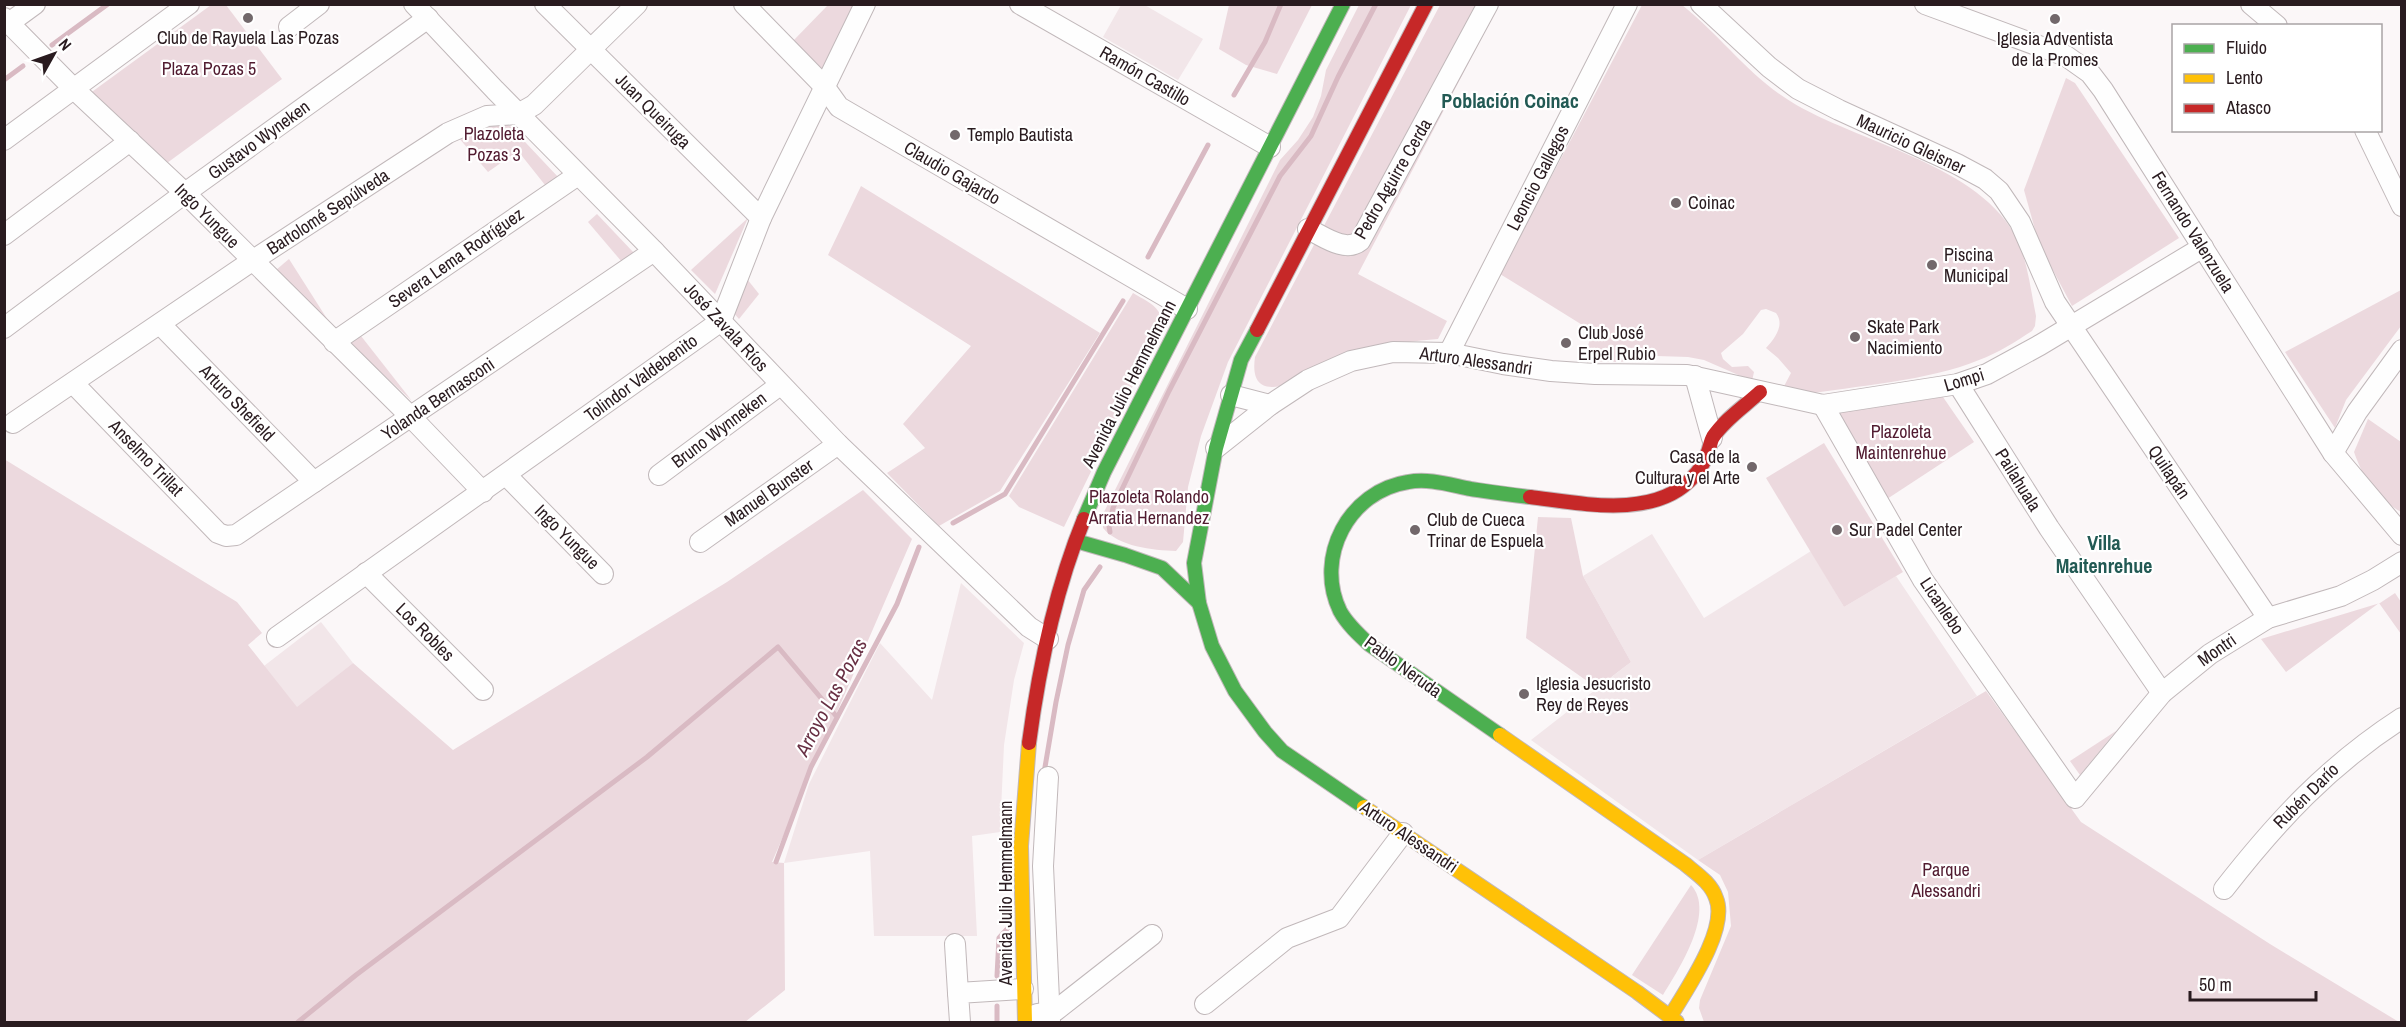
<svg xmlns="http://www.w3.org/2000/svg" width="2406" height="1027" viewBox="0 0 2406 1027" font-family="'Archivo Narrow',sans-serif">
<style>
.built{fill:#f2e6e9}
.green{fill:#ecd9de}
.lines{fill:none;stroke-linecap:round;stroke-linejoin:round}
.stream{stroke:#d9bac3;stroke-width:5}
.street-casing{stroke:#c1b8ba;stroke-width:22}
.fast-casing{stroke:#c1b8ba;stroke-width:16}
.slow-casing{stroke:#c1b8ba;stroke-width:16}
.jam-casing{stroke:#c1b8ba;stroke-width:16}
.street{stroke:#fefefe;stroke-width:20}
.fast{stroke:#4caf50;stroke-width:14}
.slow{stroke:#ffc107;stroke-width:14}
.jam{stroke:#c62828;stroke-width:14}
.poi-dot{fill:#72686b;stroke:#fff;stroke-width:2}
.labels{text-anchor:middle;stroke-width:4.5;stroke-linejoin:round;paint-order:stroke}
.poi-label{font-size:18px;fill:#291b1f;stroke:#fff;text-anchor:start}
.park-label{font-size:18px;fill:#511b30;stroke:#fff}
.street-label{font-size:18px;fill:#291b1f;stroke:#fff}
.neighbourhood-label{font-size:20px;font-weight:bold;fill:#225a54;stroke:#fff}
.water-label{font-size:20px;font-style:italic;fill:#683044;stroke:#fff}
</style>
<rect width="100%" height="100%" fill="#fbf7f8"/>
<g class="built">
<path d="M1143,4L1203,39L1178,80L1103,37L1121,5Z"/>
<path d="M1652,534L1704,618L1811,551L1844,607L1896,576L1977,696L1698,860L1531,740L1631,662L1583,576Z"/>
<path d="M961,583L1024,643L1014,680L1004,745L1000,832L972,836L977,936H874L870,851L784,863L809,784L880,643L932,700Z"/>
<path d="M321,622L353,663L297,708L264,666Z"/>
</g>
<g class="green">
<path d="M211,5H226L282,79L167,163L89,94Z"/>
<path d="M828,5H856L822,71L793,41Z"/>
<path d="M1229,5H1312L1277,74L1246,65L1219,49Z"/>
<path d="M1359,5H1411L1228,362L1201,436L1188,487L1183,542L1176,551C1152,550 1119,547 1103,528V514L1280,160L1298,140L1313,117L1321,96L1326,70Z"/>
<path d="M1440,5H1499L1358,274L1447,321L1438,339C1393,342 1351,352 1309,370C1298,374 1285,388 1272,387C1254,387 1253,371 1255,357Z"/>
<path d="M1642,5H1682C1720,35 1748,75 1790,101C1857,143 1982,164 2018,241C2028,264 2031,292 2036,316L2035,326L2032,331C2015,342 1998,353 1979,360C1929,381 1855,386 1801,395L1782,390L1791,373L1778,358L1766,348C1775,338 1785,325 1776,313L1766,309L1761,310L1743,334L1721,353L1723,359L1732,367L1748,366L1754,372L1752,381L1704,360L1688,357L1657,356L1620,362L1584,361L1592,331L1500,274Z"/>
<path d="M2066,78L2075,83L2179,238L2072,306L2039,244L2024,190Z"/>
<path d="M501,122L510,126L559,178L549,190L518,151L488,172L458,137L490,124Z"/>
<path d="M861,186L1100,333L1000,491L939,526L887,473L925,448L903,424L971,346L828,255Z"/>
<path d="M597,214L634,253L622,262L588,222Z"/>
<path d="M748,218L715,294L691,270Z"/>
<path d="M289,259L331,325L276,270Z"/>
<path d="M743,274L759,294L739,319L732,311Z"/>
<path d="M2401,290V326L2346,400L2335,428L2285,352Z"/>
<path d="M1133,293C1148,302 1165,308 1161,328L1064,527L1019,507L1009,496Z"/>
<path d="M361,336L412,401L349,343Z"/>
<path d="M1943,397L1974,442L1887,499L1835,413Z"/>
<path d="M2368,419L2401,442V512C2375,497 2364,480 2354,452Z"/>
<path d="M1824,443L1903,572L1844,607L1766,478Z"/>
<path d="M4,459L237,602L262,633L248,645L297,707L353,663L453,750L727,582L863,490L912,539L772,862L784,863L785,990L745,1022H5Z"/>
<path d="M1538,517L1571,518L1583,576L1631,662L1597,688L1526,638Z"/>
<path d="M2395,593L2401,602V634L2379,603L2286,672L2261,639L2380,603Z"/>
<path d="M1986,691L2081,822L2270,944L2399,1022H1704L1699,1008L1700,1000L1731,926L1728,892L1720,875L1698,860Z"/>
<path d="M2116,731L2080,775L2070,761Z"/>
<path d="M1691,885C1716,912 1679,969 1663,995L1632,975Z"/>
</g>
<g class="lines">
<g class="stream">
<path d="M52,45L108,4"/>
<path d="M4,80L23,66"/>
<path d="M1234,95L1265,42L1281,4"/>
<path d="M1148,257L1208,145"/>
<path d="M953,523L1005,494L1123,301"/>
<path d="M1110,532L1109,526L1113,508L1169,391L1280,176L1311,136L1338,77L1376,4"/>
<path d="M1044,773L1056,702L1068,645L1084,590L1100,567"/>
<path d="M776,862L811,767L897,604L919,547"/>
<path d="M997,976L999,938L1008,928"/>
<path d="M298,1022L356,975L647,757L778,647L837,717"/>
<path d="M997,1022V1006"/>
</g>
<g class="street-casing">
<g id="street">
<path d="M414,4L495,90L654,251L838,444L1029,627L1048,639"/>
<path d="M545,4L761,218"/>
<path d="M744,4L824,86L839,107L1187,309"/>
<path d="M1020,4L1270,147"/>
<path d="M1701,4L1769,67L1798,89L1839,110L1957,164L1985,179L1999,191L2020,222L2055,302L2268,618"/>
<path d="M1925,4L2066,56L2090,73L2103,90L2333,453L2402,535"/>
<path d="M2251,4L2277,26"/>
<path d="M4,18L75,90L185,193L411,417L483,492"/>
<path d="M9,23L35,4"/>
<path d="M289,27L319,4"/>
<path d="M2365,130L2402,206"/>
<path d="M4,140L189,4"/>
<path d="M1308,229C1323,236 1345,253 1360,241L1488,4"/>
<path d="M4,235L130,141"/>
<path d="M160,324L314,482"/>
<path d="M4,328L185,193L428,18"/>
<path d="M334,342L578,175"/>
<path d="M1449,353L1627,4"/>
<path d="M1695,376L1712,438"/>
<path d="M73,383L218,533L226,536L236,535L654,251"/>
<path d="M1958,384L2049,528L2162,693"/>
<path d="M1231,395L1270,405"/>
<path d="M1823,405L1923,580L2075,798L2162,693L2210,654L2268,618L2341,596L2373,580L2402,562"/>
<path d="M13,423L252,261L448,133L487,116L518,114L534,105L637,4"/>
<path d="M1216,448L1270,405L1308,380L1351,361L1393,352L1449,353L1503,364L1551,371L1595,374L1687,375L1823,405L1958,384L1987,374L2040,345L2203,247"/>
<path d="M2333,453L2357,412L2402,350"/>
<path d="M506,475L603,574"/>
<path d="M659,475L780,385"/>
<path d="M700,542L838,444"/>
<path d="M366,573L483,690"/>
<path d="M277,637L721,321L761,218L865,4"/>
<path d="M1048,777L1043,866L1050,1022"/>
<path d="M2224,889C2278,820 2328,766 2402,718"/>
<path d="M955,944L958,993"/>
<path d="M1205,1004L1287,938L1339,918L1403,833"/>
<path d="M1037,1014L1055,1011L1152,935"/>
<path d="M960,1022L958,993L1023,989"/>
</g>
</g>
<g class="fast-casing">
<g id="fast">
<path d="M1257,330L1241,360L1216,448L1194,563L1199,603L1212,646L1235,691L1265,732L1282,751L1364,807"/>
<path d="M1084,519L1104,472L1343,4"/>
<path d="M1076,541L1125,555L1162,568L1199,603"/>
<path d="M1500,735L1370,645C1359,635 1347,624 1340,611C1314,557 1349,491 1408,482C1429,478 1450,485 1471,489C1491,492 1510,495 1530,497"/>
</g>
</g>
<g class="slow-casing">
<g id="slow">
<path d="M1500,735L1685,864C1697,874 1711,883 1716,898C1729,929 1686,990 1670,1017"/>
<path d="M1364,807L1637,992L1677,1022"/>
<path d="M1025,1022L1021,846L1029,743"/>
</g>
</g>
<g class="jam-casing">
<g id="jam">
<path d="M1257,330L1426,4"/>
<path d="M1530,497C1580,503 1655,520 1693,477C1699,471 1704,463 1707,454C1710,449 1710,442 1713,437C1725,419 1745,406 1760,392"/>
<path d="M1029,743C1039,667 1055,590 1084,519"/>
</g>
</g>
<use href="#street" class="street"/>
<use href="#fast" class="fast"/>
<use href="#slow" class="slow"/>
<use href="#jam" class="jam"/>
</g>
<g class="poi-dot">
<circle cx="248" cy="18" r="6"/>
<circle cx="2055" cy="19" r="6"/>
<circle cx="955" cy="135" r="6"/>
<circle cx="1676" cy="203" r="6"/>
<circle cx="1932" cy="265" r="6"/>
<circle cx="1855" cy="337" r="6"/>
<circle cx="1566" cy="343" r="6"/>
<circle cx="1752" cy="467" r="6"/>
<circle cx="1415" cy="530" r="6"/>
<circle cx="1837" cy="530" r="6"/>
<circle cx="1524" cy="694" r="6"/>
</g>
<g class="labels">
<g class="poi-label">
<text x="248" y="44" text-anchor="middle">Club de Rayuela Las Pozas</text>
<text x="2055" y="45" text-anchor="middle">Iglesia Adventista<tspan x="2055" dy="21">de la Promes</tspan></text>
<text x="967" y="141">Templo Bautista</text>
<text x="1688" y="209">Coinac</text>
<text x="1944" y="261">Piscina<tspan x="1944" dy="21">Municipal</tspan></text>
<text x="1867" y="333">Skate Park<tspan x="1867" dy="21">Nacimiento</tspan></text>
<text x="1578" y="339">Club José<tspan x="1578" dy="21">Erpel Rubio</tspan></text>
<text x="1740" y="463" text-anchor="end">Casa de la<tspan x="1740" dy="21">Cultura y el Arte</tspan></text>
<text x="1427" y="526">Club de Cueca<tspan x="1427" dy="21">Trinar de Espuela</tspan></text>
<text x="1849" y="536">Sur Padel Center</text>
<text x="1536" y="690">Iglesia Jesucristo<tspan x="1536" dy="21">Rey de Reyes</tspan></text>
</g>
<g class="park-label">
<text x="209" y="75">Plaza Pozas 5</text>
<text x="494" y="140">Plazoleta<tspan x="494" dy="21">Pozas 3</tspan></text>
<text x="1901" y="438">Plazoleta<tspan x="1901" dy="21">Maintenrehue</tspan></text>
<text x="1149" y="503">Plazoleta Rolando<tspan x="1149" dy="21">Arratia Hernandez</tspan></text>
<text x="1946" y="876">Parque<tspan x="1946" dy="21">Alessandri</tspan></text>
</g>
<g class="street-label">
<text transform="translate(1145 76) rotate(30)" y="6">Ramón Castillo</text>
<text transform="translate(653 111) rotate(45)" y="6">Juan Queiruga</text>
<text transform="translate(259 140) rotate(-36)" y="6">Gustavo Wyneken</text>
<text transform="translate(1911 144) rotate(25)" y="6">Mauricio Gleisner</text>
<text transform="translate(952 173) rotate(30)" y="6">Claudio Gajardo</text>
<text transform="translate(1538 178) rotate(-63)" y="6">Leoncio Gallegos</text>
<text transform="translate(1393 179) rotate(-60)" y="6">Pedro Aguirre Cerda</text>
<text transform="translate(328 212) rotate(-33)" y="6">Bartolomé Sepúlveda</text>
<text transform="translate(207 216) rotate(45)" y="6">Ingo Yungue</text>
<text transform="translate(2193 232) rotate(58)" y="6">Fernando Valenzuela</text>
<text transform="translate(456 258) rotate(-35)" y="6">Severa Lema Rodríguez</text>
<text transform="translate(726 327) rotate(47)" y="6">José Zavala Ríos</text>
<text transform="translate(1476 361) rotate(8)" y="6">Arturo Alessandri</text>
<text transform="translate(641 378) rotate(-36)" y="6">Tolindor Valdebenito</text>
<text transform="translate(1964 380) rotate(-17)" y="6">Lompi</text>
<text transform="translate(1129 384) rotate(-63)" y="6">Avenida Julio Hemmelmann</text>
<text transform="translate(438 399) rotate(-34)" y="6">Yolanda Bernasconi</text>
<text transform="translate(237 403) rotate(46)" y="6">Arturo Shefield</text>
<text transform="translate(719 430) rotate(-37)" y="6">Bruno Wynneken</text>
<text transform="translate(146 458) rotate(46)" y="6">Anselmo Trillat</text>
<text transform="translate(2169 472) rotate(56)" y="6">Quilapán</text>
<text transform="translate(2018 480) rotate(58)" y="6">Pailahuala</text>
<text transform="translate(769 493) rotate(-35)" y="6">Manuel Bunster</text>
<text transform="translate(567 537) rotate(45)" y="6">Ingo Yungue</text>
<text transform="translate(1942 606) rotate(56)" y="6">Licanlebo</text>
<text transform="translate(425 632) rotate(45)" y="6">Los Robles</text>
<text transform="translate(2217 650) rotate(-35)" y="6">Montri</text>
<text transform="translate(1403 667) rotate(36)" y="6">Pablo Neruda</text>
<text transform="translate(2306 796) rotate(-45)" y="6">Rubén Darío</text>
<text transform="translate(1409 837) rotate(34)" y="6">Arturo Alessandri</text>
<text transform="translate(1006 893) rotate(-90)" y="6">Avenida Julio Hemmelmann</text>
</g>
<g class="neighbourhood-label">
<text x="1510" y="108">Población Coinac</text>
<text x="2104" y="550">Villa<tspan x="2104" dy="23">Maitenrehue</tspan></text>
</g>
<g class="water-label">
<text transform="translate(831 697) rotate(-62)" y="7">Arroyo Las Pozas</text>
</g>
</g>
<rect width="2406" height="1027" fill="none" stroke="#291b1f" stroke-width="12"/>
<rect x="2172" y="24" width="210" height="108" fill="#ffffff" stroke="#a9a4a5" stroke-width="1.5"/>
<rect x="2184" y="44" width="30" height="9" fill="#4caf50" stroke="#a9a4a5" stroke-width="1.5"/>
<text x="2226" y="54" font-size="18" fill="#291b1f">Fluido</text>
<rect x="2184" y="74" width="30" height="9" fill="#ffc107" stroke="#a9a4a5" stroke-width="1.5"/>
<text x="2226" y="84" font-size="18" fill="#291b1f">Lento</text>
<rect x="2184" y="104" width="30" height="9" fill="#c62828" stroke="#a9a4a5" stroke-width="1.5"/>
<text x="2226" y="114" font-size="18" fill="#291b1f">Atasco</text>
<g transform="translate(54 54) rotate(50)" stroke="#ffffff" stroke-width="4.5" paint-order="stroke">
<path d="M0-4.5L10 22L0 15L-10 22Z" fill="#291b1f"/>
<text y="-9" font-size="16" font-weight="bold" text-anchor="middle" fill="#291b1f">N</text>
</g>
<path d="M2190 991v9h126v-9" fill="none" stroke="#291b1f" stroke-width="3"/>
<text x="2199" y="991" font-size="18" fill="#291b1f" stroke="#ffffff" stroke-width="4.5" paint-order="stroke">50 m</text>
</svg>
